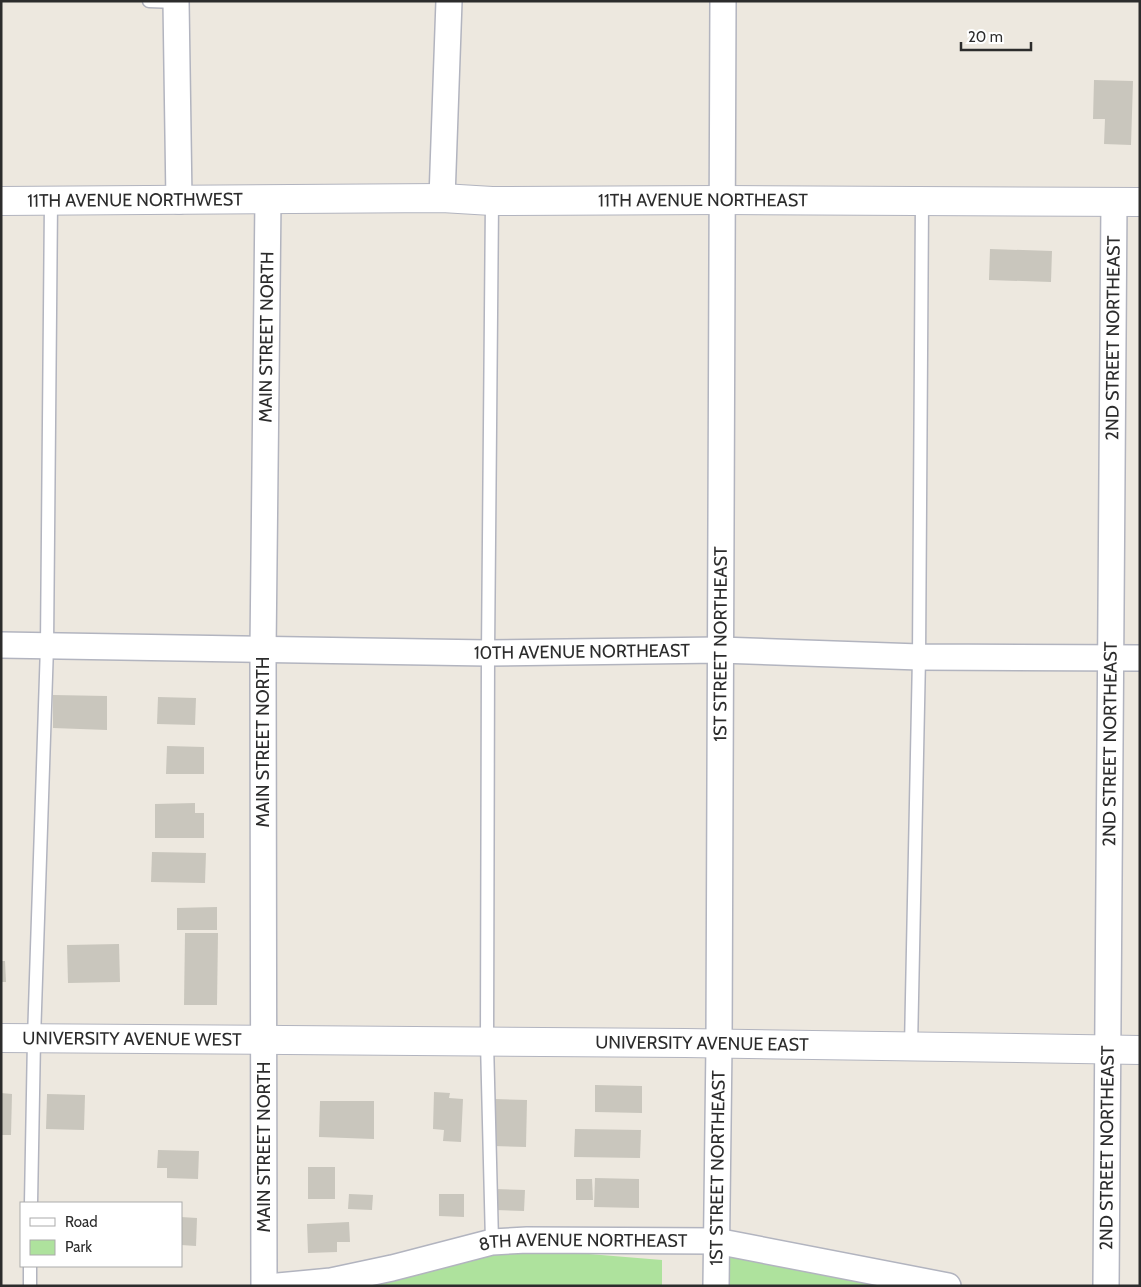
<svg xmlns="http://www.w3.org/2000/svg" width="1141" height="1287" viewBox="0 0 1141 1287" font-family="Cabin,sans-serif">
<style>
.green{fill:#aee29d}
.building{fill:#c9c6bd}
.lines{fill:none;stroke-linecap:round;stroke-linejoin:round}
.service-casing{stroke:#b2b4bf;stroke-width:15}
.minor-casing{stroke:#b2b4bf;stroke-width:28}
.tertiary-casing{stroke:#b2b4bf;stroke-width:30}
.service{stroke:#fff;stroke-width:12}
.minor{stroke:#fff;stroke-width:25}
.tertiary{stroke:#fff;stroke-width:28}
.labels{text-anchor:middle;stroke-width:5;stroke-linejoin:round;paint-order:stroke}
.street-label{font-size:18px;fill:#2c2c2c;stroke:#fff}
</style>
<rect width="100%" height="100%" fill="#ede8df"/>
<g class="green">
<path d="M716,1241L948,1286H716Z"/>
<path d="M528,1249L662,1260V1286H372L392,1268Z"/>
</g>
<g class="building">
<path d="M1094,80L1133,81L1131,145L1104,144L1105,119H1093Z"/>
<path d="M990,249L1052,251L1051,282L989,280Z"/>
<path d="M53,695L107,696V730L53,728Z"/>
<path d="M158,697L196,698L195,725L157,724Z"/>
<path d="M167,746L204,747V774H166Z"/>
<path d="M195,803V813H204V838H155V804Z"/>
<path d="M152,852L206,853L205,883L151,882Z"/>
<path d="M217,907V930H177V908Z"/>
<path d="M185,933H218L217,1005H184Z"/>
<path d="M119,944L120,982L68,983L67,945Z"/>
<path d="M1,961H5L6,982H1Z"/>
<path d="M595,1085L642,1086V1113L595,1112Z"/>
<path d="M434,1092L450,1093L449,1098L463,1099L461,1142L443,1141L444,1130L433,1129Z"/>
<path d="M1,1093L12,1094L11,1135H1Z"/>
<path d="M47,1094L85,1095L84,1130L46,1129Z"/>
<path d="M495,1099L527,1100L526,1147L493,1146Z"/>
<path d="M320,1101H374V1139L319,1137Z"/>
<path d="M575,1129L641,1130L640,1158L574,1157Z"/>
<path d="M158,1150L199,1151L198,1179L167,1178V1168H157Z"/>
<rect x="308" y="1167" width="27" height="32"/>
<path d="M595,1178L639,1179V1208L594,1207Z"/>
<path d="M576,1179H592L593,1200H576Z"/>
<path d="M495,1189L525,1190L524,1211L495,1210Z"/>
<path d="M349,1194L373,1195L372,1210L348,1209Z"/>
<path d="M439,1194H464V1217L439,1216Z"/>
<path d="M181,1217L197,1218L196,1246L181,1245Z"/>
<path d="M349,1222L350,1242H337V1252L308,1253L307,1224Z"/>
</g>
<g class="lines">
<g class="service-casing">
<g id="service">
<path d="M149,1L176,2"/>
<path d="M492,201L488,653L487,1042L492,1242"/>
<path d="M911,1047L919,657L922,201"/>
<path d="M31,1203L34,1039L47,646L51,201"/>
<path d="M30,1286V1266"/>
</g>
</g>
<g class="minor-casing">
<g id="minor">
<path d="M176,1L179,201"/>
<path d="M442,198L449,1"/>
<path id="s1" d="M1,645L488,653L720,650L919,657L1140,658"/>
<path id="s2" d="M264,1286L263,650L268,199"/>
<path id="s3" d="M278,1286L331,1281L392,1268L492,1242L527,1240L716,1241L948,1286"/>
<path id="s4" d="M716,1286L719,1044L723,1"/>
<path id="s5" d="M1106,1286L1114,201"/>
</g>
</g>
<g class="tertiary-casing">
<g id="tertiary">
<path id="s6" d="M1,201L442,198L492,201L722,200L1140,202"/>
<path id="s7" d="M1,1038L685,1043L1140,1050"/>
</g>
</g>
<use href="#service" class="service"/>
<use href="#minor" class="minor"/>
<use href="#tertiary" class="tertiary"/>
</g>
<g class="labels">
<g class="street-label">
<text dy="6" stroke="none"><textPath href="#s6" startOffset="134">11TH AVENUE NORTHWEST</textPath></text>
<text dy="6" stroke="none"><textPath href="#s6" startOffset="702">11TH AVENUE NORTHEAST</textPath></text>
<text dy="6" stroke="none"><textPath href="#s2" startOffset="949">MAIN STREET NORTH</textPath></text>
<text dy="6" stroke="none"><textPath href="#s5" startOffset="948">2ND STREET NORTHEAST</textPath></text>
<text dy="6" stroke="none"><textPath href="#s4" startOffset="642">1ST STREET NORTHEAST</textPath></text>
<text dy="6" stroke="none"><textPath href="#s1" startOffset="581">10TH AVENUE NORTHEAST</textPath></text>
<text transform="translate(263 742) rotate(-90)" y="6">MAIN STREET NORTH</text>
<text dy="6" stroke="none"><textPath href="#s5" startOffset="542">2ND STREET NORTHEAST</textPath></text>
<text dy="6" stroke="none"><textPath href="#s7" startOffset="131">UNIVERSITY AVENUE WEST</textPath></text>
<text dy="6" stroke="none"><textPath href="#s7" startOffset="701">UNIVERSITY AVENUE EAST</textPath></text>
<text transform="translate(264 1147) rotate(-90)" y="6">MAIN STREET NORTH</text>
<text dy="6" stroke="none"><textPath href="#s5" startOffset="138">2ND STREET NORTHEAST</textPath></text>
<text dy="6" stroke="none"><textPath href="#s4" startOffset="118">1ST STREET NORTHEAST</textPath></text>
<text dy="6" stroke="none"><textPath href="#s3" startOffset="310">8TH AVENUE NORTHEAST</textPath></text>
</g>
</g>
<rect width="1141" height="1287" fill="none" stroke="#2c2c2c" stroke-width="5"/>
<rect x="20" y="1202" width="162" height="65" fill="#ffffff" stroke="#ababab"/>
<rect x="30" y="1218" width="25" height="8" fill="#ffffff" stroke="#ababab"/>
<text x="65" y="1227" font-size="15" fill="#2c2c2c">Road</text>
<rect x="30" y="1240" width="25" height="15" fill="#aee29d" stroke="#ababab"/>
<text x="65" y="1252" font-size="15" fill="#2c2c2c">Park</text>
<path d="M961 42v8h70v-8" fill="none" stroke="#2c2c2c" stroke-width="2.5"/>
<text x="968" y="42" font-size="15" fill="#2c2c2c" stroke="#ffffff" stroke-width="4" paint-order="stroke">20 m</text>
</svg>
